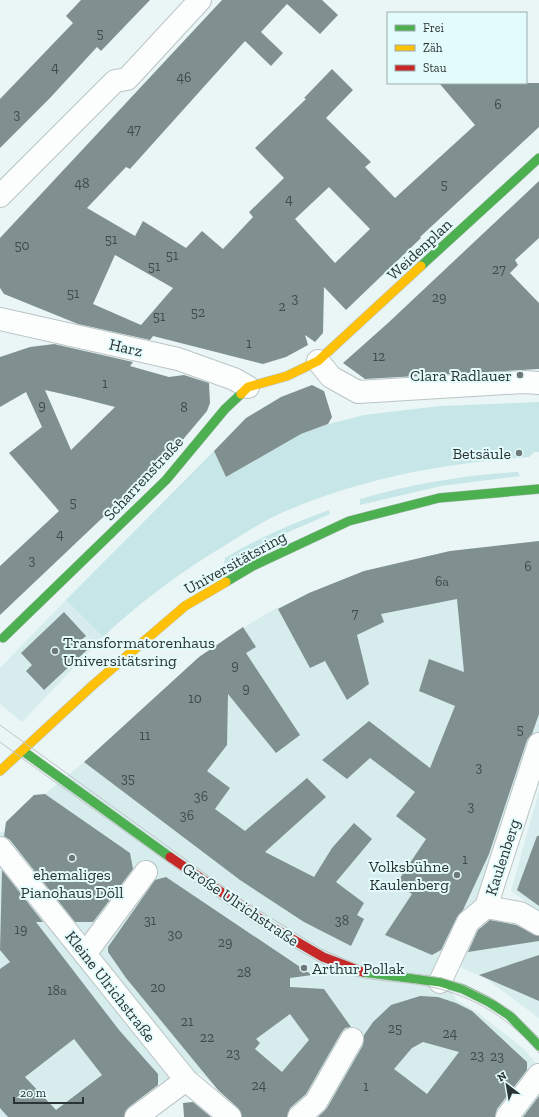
<svg xmlns="http://www.w3.org/2000/svg" width="539" height="1117" viewBox="0 0 539 1117" font-family="'Zilla Slab',serif">
<style>
.built{fill:#d6eced}
.green{fill:#c7e6e7}
.building{fill:#809090;fill-rule:evenodd}
.lines{fill:none;stroke-linecap:round;stroke-linejoin:round}
.street-casing{stroke:#bbc4c4;stroke-width:24}
.fast-casing{stroke:#bbc4c4;stroke-width:10}
.slow-casing{stroke:#bbc4c4;stroke-width:10}
.jam-casing{stroke:#bbc4c4;stroke-width:10}
.street{stroke:#fcfefe;stroke-width:22}
.fast{stroke:#4caf50;stroke-width:9}
.slow{stroke:#ffc107;stroke-width:9}
.jam{stroke:#c62828;stroke-width:9}
.tram{stroke:#c0c4c4;stroke-width:1}
.poi-dot{fill:#6e7879;stroke:#e4fbfc;stroke-width:1.5}
.labels{text-anchor:middle;stroke-width:4;stroke-linejoin:round;paint-order:stroke}
.number-label{font-size:14px;fill:#404b4c}
.street-label{font-size:16px;fill:#2b3435;stroke:#e4fbfc}
.poi-label{font-size:16px;fill:#2b3435;stroke:#e4fbfc;text-anchor:end}
</style>
<rect width="100%" height="100%" fill="#eaf6f6"/>
<g class="built">
<path d="M539,541V741L486,907L471,905L439,966L456,1000L477,1012L524,1049L539,1067V1117H254L199,1073L158,1083L112,1117H0V832H5L6,822L34,795L45,794L84,762L199,657L267,613L309,593L364,571L451,551Z"/>
<path d="M66,600L103,637L22,722L0,704V668Z"/>
<path d="M539,791V911L511,891Z"/>
<path d="M486,918L522,926L539,937V1018L485,978L462,968L460,959L476,924Z"/>
</g>
<g class="green">
<path d="M539,402V452H534L529,457C443,463 358,479 279,514C262,522 245,533 229,543C182,571 142,600 103,637L66,600L214,451L226,477L301,434L329,424L364,415L440,406Z"/>
<path d="M518,472L520,476L441,486L360,505V499C411,484 464,475 518,472Z"/>
<path d="M329,510L330,514L275,538L224,564L225,558C258,538 293,523 329,510Z"/>
</g>
<g class="building">
<path d="M81,0H150L101,51L97,47L50,98L0,148V99L73,23L66,16Z"/>
<path d="M222,0H322L338,15L320,34L287,4L261,32L283,53L271,66L245,41L130,169L126,167L87,208L135,236L143,221L186,248L202,231L223,249L253,217L249,212L284,178L255,148L306,99L304,98L332,69L353,90L326,118L371,162L365,167L395,198L475,125L439,83H539V127L420,237L421,238L346,310L324,287L323,333L315,342L305,335L308,345L286,357L263,364L153,336L150,340L78,324L4,294L0,288V238ZM329,187L370,229L335,263L295,219ZM115,255L173,288L141,325L93,304Z"/>
<path d="M539,181V238L515,260L518,265L510,273L539,303V369L365,379L343,363L388,323Z"/>
<path d="M54,344L133,362L130,366L169,377L184,375L209,383L210,403L207,411L175,449L0,615V566L59,511L9,453L42,427L26,392L0,407V357L30,347ZM45,390L80,398L115,407L71,450Z"/>
<path d="M312,385L324,391L332,417L328,424L301,434L226,477L214,451L246,418L281,397Z"/>
<path d="M539,541V714L532,734L527,740L489,854L463,910L457,917L441,950L432,955L385,935L412,894L396,884L426,839L396,816L415,792L370,758L347,779L322,760L369,721L430,768L455,706L419,691L429,659L464,672L457,599L381,614L384,622L357,635L369,684L347,700L325,661L310,668L278,609L309,593L364,571L450,551Z"/>
<path d="M64,612L86,636L80,641L88,649L44,690L26,671L32,665L21,653Z"/>
<path d="M243,627L256,647L246,653L300,735L276,753L228,694L227,745L207,771L230,788L215,809L245,831L307,778L326,797L265,852L314,877L332,848L354,823L372,839L336,882L364,903L357,915L364,919L351,946L304,922L240,880L84,762L199,657Z"/>
<path d="M45,794L130,853L133,869L93,922H75L10,840L4,836L6,822L34,795Z"/>
<path d="M537,836H539V906L517,890Z"/>
<path d="M2,870L43,922H36L119,1030L158,1074V1085L129,1107L124,1117H8L0,1108V969L10,962L0,950ZM74,1039L102,1075L56,1110L25,1077Z"/>
<path d="M166,877L312,975L290,978V987L324,989L351,1027L345,1028L341,1033L306,1094L290,1108L287,1117H242L238,1108L218,1090L126,978L108,952V947L155,880ZM290,1014L309,1040L282,1072L255,1049L260,1043L256,1039Z"/>
<path d="M490,920L516,925L539,936V941L468,952L478,930Z"/>
<path d="M539,955V1001L479,975Z"/>
<path d="M420,996L438,997L456,1003L472,1011L527,1062V1070L497,1109L495,1117H318L327,1108L363,1045L364,1035L373,1022L391,1005ZM423,1042L459,1052L427,1094L394,1069L412,1048Z"/>
<path d="M539,1096V1117H523Z"/>
<path d="M193,1102L211,1117H184L183,1103Z"/>
</g>
<g class="lines">
<g class="street-casing">
<g id="street">
<path d="M0,196L115,81L127,79L200,0"/>
<path d="M0,319L178,359L234,379L248,387"/>
<path d="M318,361L331,377L358,392L524,382L539,383"/>
<path d="M0,848L186,1080L230,1117"/>
<path d="M486,907L520,913L539,924"/>
<path d="M85,954L146,872"/>
<path d="M440,982L468,922L486,907L539,744"/>
<path d="M136,1117L186,1080"/>
<path d="M299,1117L316,1102L352,1039"/>
<path d="M507,1117L539,1075"/>
</g>
</g>
<g class="fast-casing">
<g id="fast">
<path d="M421,266L539,158"/>
<path d="M226,582L253,566L349,521L439,498L539,489"/>
<path d="M3,638L166,480L225,409L241,394"/>
<path d="M23,751L170,857"/>
<path d="M363,972L440,982L463,989L489,1002L509,1015L539,1046"/>
</g>
</g>
<g class="slow-casing">
<g id="slow">
<path d="M241,394L248,387L287,376L318,361L421,266"/>
<path d="M0,771L93,685L185,606L226,582"/>
</g>
</g>
<g class="jam-casing">
<path id="jam" d="M170,857L275,929L323,957L363,972"/>
</g>
<use href="#street" class="street"/>
<use href="#fast" class="fast"/>
<use href="#slow" class="slow"/>
<use href="#jam" class="jam"/>
<g class="tram">
<path d="M0,725L236,896L321,949L363,967L442,978L461,984L496,1001L515,1014L539,1038"/>
<path d="M0,742C51,780 104,816 155,853C210,892 265,933 325,965C353,980 384,980 415,984C465,991 506,1014 539,1053"/>
</g>
</g>
<g class="poi-dot">
<circle cx="520" cy="375" r="4"/>
<circle cx="519" cy="453" r="4"/>
<circle cx="55" cy="651" r="4"/>
<circle cx="72" cy="858" r="4"/>
<circle cx="457" cy="875" r="4"/>
<circle cx="304" cy="968" r="4"/>
</g>
<g class="labels">
<g class="number-label">
<text x="100" y="38">5</text>
<text x="55" y="72">4</text>
<text x="184" y="82">46</text>
<text x="498" y="109">6</text>
<text x="17" y="119">3</text>
<text x="134" y="134">47</text>
<text x="82" y="188">48</text>
<text x="444" y="189">5</text>
<text x="289" y="204">4</text>
<text x="111" y="244">51</text>
<text x="22" y="250">50</text>
<text x="172" y="260">51</text>
<text x="154" y="271">51</text>
<text x="499" y="274">27</text>
<text x="73" y="298">51</text>
<text x="439" y="302">29</text>
<text x="295" y="303">3</text>
<text x="282" y="311">2</text>
<text x="198" y="317">52</text>
<text x="159" y="321">51</text>
<text x="249" y="348">1</text>
<text x="379" y="361">12</text>
<text x="105" y="388">1</text>
<text x="42" y="410">9</text>
<text x="184" y="412">8</text>
<text x="73" y="507">5</text>
<text x="60" y="539">4</text>
<text x="32" y="565">3</text>
<text x="528" y="571">6</text>
<text x="442" y="586">6a</text>
<text x="355" y="618">7</text>
<text x="235" y="670">9</text>
<text x="246" y="693">9</text>
<text x="195" y="703">10</text>
<text x="520" y="734">5</text>
<text x="145" y="740">11</text>
<text x="479" y="772">3</text>
<text x="128" y="783">35</text>
<text x="201" y="801">36</text>
<text x="471" y="811">3</text>
<text x="187" y="820">36</text>
<text x="465" y="864">1</text>
<text x="150" y="925">31</text>
<text x="342" y="925">38</text>
<text x="21" y="934">19</text>
<text x="175" y="939">30</text>
<text x="225" y="947">29</text>
<text x="244" y="977">28</text>
<text x="158" y="992">20</text>
<text x="57" y="995">18a</text>
<text x="187" y="1026">21</text>
<text x="395" y="1033">25</text>
<text x="450" y="1038">24</text>
<text x="207" y="1042">22</text>
<text x="233" y="1058">23</text>
<text x="477" y="1060">23</text>
<text x="497" y="1061">23</text>
<text x="259" y="1090">24</text>
<text x="366" y="1091">1</text>
</g>
<g class="street-label">
<text transform="translate(419 249) rotate(-43)" y="6">Weidenplan</text>
<text transform="translate(126 347) rotate(13)" y="6">Harz</text>
<text transform="translate(143 478) rotate(-47)" y="6">Scharrenstraße</text>
<text transform="translate(235 562) rotate(-29)" y="6">Universitätsring</text>
<text transform="translate(502 857) rotate(-72)" y="6">Kaulenberg</text>
<text transform="translate(241 904) rotate(34)" y="6">Große Ulrichstraße</text>
<text transform="translate(111 986) rotate(52)" y="6">Kleine Ulrichstraße</text>
</g>
<g class="poi-label">
<text x="512" y="381">Clara Radlauer</text>
<text x="511" y="459">Betsäule</text>
<text x="63" y="648" text-anchor="start">Transformatorenhaus<tspan x="63" dy="18">Universitätsring</tspan></text>
<text x="449" y="872">Volksbühne<tspan x="449" dy="18">Kaulenberg</tspan></text>
<text x="72" y="880" text-anchor="middle">ehemaliges<tspan x="72" dy="18">Pianohaus Döll</tspan></text>
<text x="312" y="974" text-anchor="start">Arthur Pollak</text>
</g>
</g>
<rect x="387" y="12" width="140" height="72" fill="#e4fbfc" stroke="#9aabac"/>
<rect x="395" y="25" width="20" height="6" fill="#4caf50" stroke="#9aabac"/>
<text x="423" y="32" font-size="12" fill="#2b3435">Frei</text>
<rect x="395" y="45" width="20" height="6" fill="#ffc107" stroke="#9aabac"/>
<text x="423" y="52" font-size="12" fill="#2b3435">Zäh</text>
<rect x="395" y="65" width="20" height="6" fill="#c62828" stroke="#9aabac"/>
<text x="423" y="72" font-size="12" fill="#2b3435">Stau</text>
<g transform="translate(507 1085) rotate(329)" stroke="#e4fbfc" stroke-width="3" paint-order="stroke">
<path d="M0-3L7 15L0 10L-7 15Z" fill="#2b3435"/>
<text y="-6" font-size="11" font-weight="bold" text-anchor="middle" fill="#2b3435">N</text>
</g>
<path d="M14 1097v6h69v-6" fill="none" stroke="#2b3435" stroke-width="2"/>
<text x="20" y="1097" font-size="12" fill="#2b3435" stroke="#e4fbfc" stroke-width="3" paint-order="stroke">20 m</text>
</svg>
